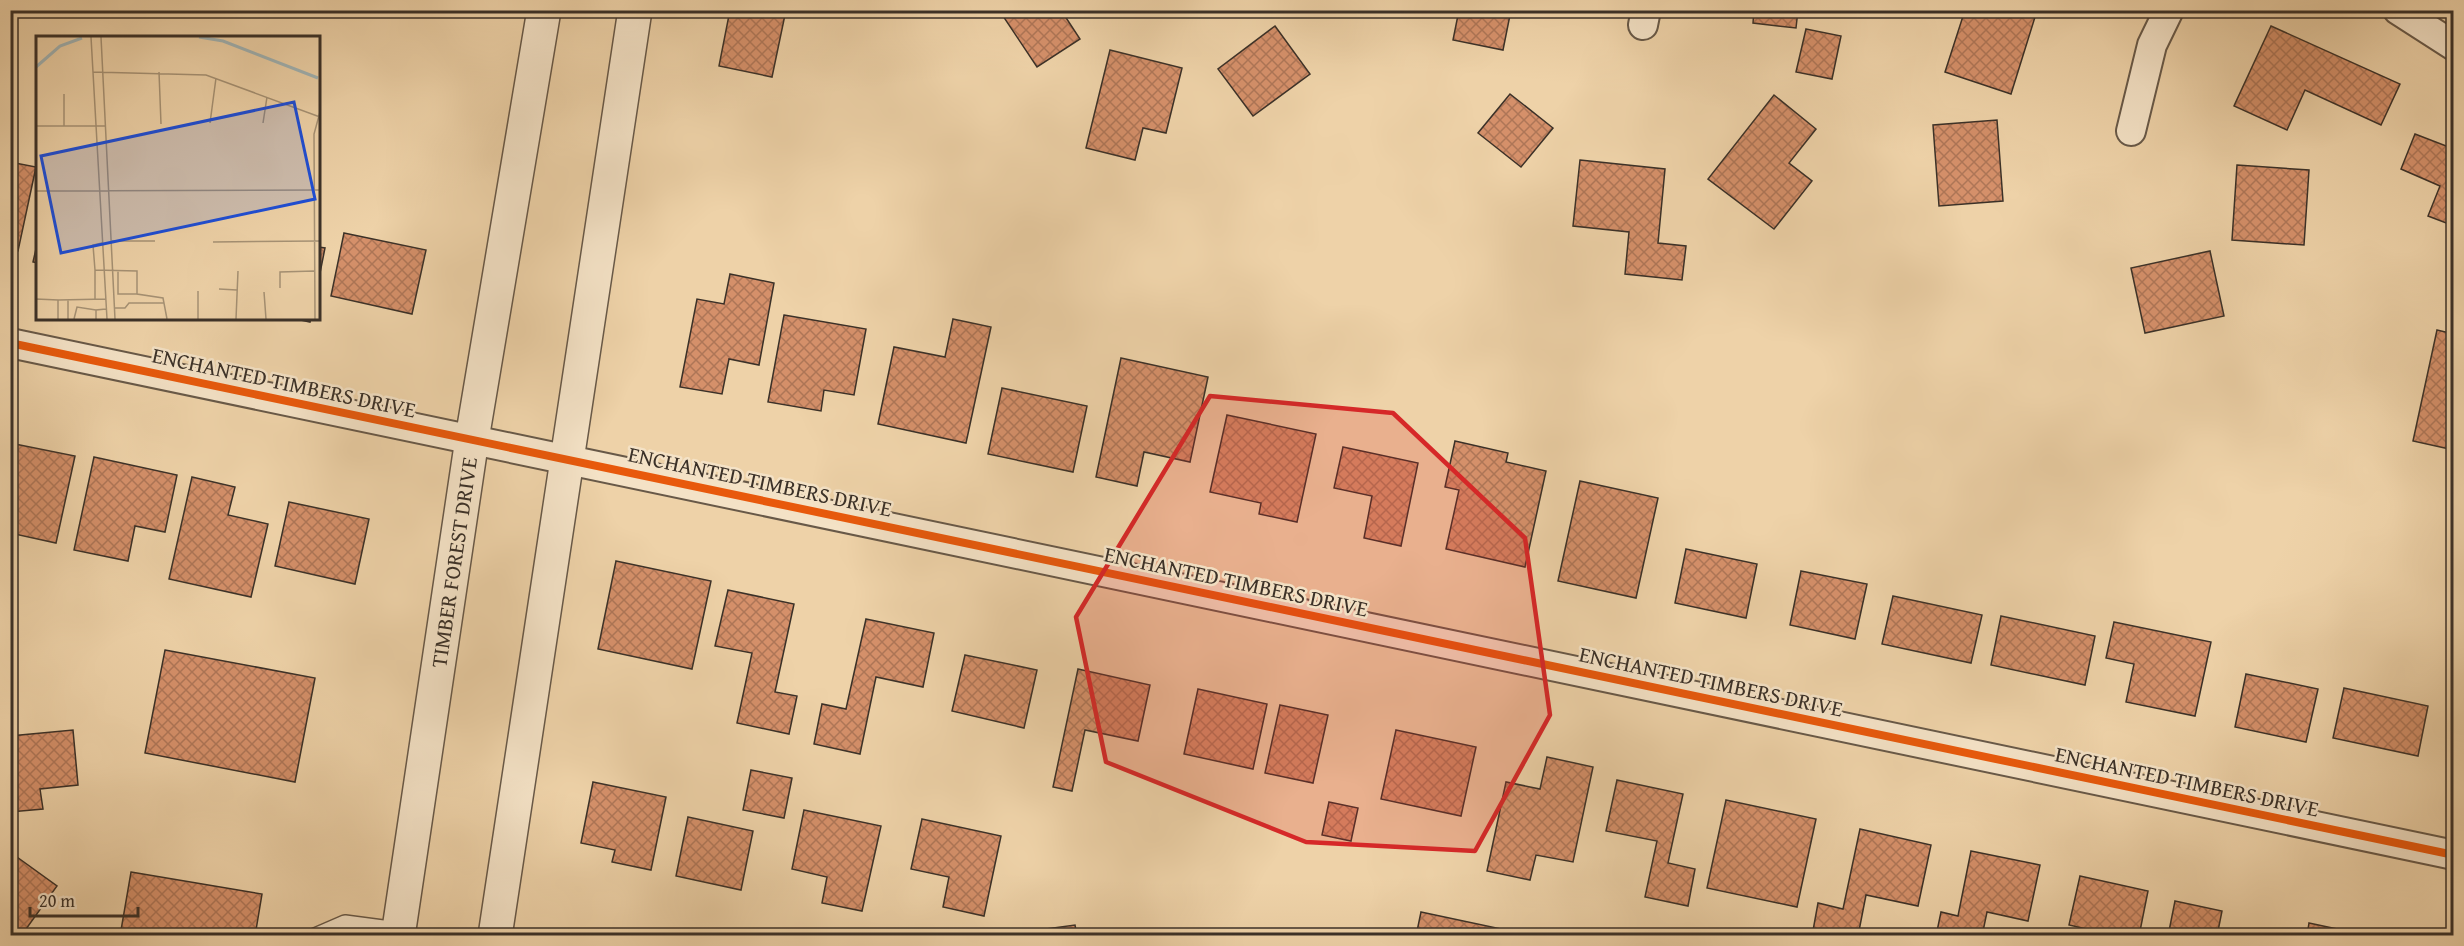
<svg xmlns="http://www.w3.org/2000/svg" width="2464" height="946" viewBox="0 0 2464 946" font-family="'Gentium Book Plus',serif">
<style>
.building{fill:url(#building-cross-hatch);stroke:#3b3128;stroke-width:1.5}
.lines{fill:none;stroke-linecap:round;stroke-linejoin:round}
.service-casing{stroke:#685948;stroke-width:18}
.minor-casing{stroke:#685948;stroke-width:32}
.tertiary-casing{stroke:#685948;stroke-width:36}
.service{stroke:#f4e2c6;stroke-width:15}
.minor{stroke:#f4e2c6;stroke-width:28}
.tertiary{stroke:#f4e2c6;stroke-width:33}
.cycleway-casing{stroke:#f4e2c6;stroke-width:11}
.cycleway{stroke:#e8590c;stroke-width:8}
.marked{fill:#d62828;fill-opacity:0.2;stroke:#d62828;stroke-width:4.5;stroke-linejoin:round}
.labels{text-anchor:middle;stroke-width:5;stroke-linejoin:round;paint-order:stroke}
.street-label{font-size:22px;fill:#3b3128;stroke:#f4e2c6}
.inset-river{fill:none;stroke:#a1b4b5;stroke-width:3}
.inset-road{fill:none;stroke:#a69275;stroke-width:1.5}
.view{fill:#1d4ed8;fill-opacity:0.15;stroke:#1d4ed8;stroke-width:3}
.inset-edge{fill:none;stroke:#3b3128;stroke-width:3}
</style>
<defs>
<pattern id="building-cross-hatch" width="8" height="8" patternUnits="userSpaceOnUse" patternTransform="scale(1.5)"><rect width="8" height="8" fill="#d5906a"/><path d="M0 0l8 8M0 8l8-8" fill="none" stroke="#ae7657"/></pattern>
</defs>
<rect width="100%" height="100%" fill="#eed2a8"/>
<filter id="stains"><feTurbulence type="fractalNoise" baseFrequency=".00333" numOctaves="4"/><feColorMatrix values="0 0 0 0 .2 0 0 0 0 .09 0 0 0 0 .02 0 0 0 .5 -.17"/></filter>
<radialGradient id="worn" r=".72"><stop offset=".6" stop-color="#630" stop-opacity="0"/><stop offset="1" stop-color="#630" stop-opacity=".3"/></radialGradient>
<g class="building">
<path d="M730,10H786L772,77L719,66Z"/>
<path d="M999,10H1061L1080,39L1037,67Z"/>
<path d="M1459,10H1511L1503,50L1453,40Z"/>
<path d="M1754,10H1798L1796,28L1753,23Z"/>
<path d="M1965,10H2014L2035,17L2011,94L1945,72Z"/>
<path d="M1275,26L1310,74L1253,116L1218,69Z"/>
<path d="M2271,26L2400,84L2381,125L2305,90L2287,130L2234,106Z"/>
<path d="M1806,29L1841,36L1832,79L1796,72Z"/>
<path d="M1110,50L1182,68L1166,133L1143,128L1135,160L1086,148Z"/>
<path d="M1510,94L1553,128L1521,167L1478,133Z"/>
<path d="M1774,95L1816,129L1789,163L1812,181L1774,229L1708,179Z"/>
<path d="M1997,120L2003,201L1939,206L1933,125Z"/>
<path d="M2415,134L2454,149V226L2428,216L2440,186L2401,169Z"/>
<path d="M1580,160L1665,169L1658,243L1686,246L1682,280L1625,274L1629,232L1573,226Z"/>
<path d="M10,162L36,167L18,251L10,250Z"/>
<path d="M2237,165L2309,170L2304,245L2232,240Z"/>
<path d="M344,233L426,250L412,314L331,296Z"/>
<path d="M38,240V263L33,262Z"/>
<path d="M318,247L325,248L318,283Z"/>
<path d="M2210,251L2224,316L2145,333L2131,268Z"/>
<path d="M730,274L774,283L759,365L729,359L722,394L680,387L697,299L724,304Z"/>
<path d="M784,315L866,329L854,395L824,390L821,411L768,402Z"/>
<path d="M292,318H311L310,322Z"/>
<path d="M953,319L991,327L966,443L878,424L894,347L945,357Z"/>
<path d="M2437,330L2454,334V450L2413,441Z"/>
<path d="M1121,358L1208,377L1190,462L1144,452L1137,486L1096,477Z"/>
<path d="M1002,388L1087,406L1073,472L988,454Z"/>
<path d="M1227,415L1316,434L1297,522L1259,514L1261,503L1210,492Z"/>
<path d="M1455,441L1508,453L1506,462L1546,471L1525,567L1446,549L1459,490L1445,487Z"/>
<path d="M10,443L75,456L56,543L10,533Z"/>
<path d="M1343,447L1418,463L1401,546L1364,538L1372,496L1334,488Z"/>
<path d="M94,457L177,475L165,532L135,526L128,561L74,550Z"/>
<path d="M192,477L235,487L228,515L268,524L251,597L169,579Z"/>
<path d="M1580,481L1658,498L1636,598L1558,581Z"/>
<path d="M289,502L369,519L355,584L275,566Z"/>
<path d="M1686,549L1757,564L1746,618L1675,603Z"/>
<path d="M616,561L711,581L692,669L598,649Z"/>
<path d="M1801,571L1867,584L1855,639L1790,625Z"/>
<path d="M728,590L794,604L775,692L797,696L789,734L737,723L752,653L715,646Z"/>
<path d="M1893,596L1982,615L1971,663L1882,644Z"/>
<path d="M2001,616L2095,636L2085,685L1991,665Z"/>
<path d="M866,619L934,633L923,687L876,677L860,754L814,744L822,704L846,709Z"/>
<path d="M2114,622L2211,642L2195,716L2126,702L2134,664L2106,658Z"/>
<path d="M165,650L315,678L295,782L145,753Z"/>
<path d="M965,655L1037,670L1024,728L952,711Z"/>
<path d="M1078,669L1150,685L1138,741L1085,730L1072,791L1053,787Z"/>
<path d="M2246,674L2318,689L2306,742L2235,727Z"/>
<path d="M2344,688L2428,706L2418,756L2333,738Z"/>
<path d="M1198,689L1267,704L1253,769L1184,754Z"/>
<path d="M1280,705L1328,715L1313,783L1265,773Z"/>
<path d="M73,730L78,785L40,789L43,809L10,812V736Z"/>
<path d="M1396,730L1476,747L1461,816L1381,799Z"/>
<path d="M1547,757L1593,767L1573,862L1536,855L1530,880L1487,871L1506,782L1540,789Z"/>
<path d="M751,770L792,778L784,818L743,810Z"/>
<path d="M1617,780L1683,794L1668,863L1695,869L1688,906L1645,897L1657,841L1606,831Z"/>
<path d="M593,782L666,797L651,870L612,862L615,850L581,843Z"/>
<path d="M1726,800L1816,819L1797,907L1707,888Z"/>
<path d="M1329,802L1358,808L1351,841L1322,835Z"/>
<path d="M804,810L881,826L862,911L822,903L827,877L792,869Z"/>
<path d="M688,817L753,831L741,890L676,876Z"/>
<path d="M922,819L1001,836L984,916L943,907L949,877L911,869Z"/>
<path d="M1860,829L1931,845L1918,906L1866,895L1858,936H1812L1818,903L1843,909Z"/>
<path d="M1971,851L2040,865L2028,921L1987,912L1982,936H1936L1941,912L1958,916Z"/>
<path d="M10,852L57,886L21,936H10Z"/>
<path d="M131,872L262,894L255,936H120Z"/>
<path d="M2080,876L2148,891L2139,936H2117L2069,925Z"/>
<path d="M2175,901L2222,911L2217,936H2168Z"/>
<path d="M1421,912L1506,930L1504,936H1416Z"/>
<path d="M2309,923L2370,936H2307Z"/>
<path d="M1075,925L1077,936H1010L1009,934Z"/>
<path d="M1553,929L1587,936H1551Z"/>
</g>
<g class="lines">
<g class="service-casing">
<path id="service" d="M315,936L345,923L398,930"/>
</g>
<g class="minor-casing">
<g id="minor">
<path d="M2398,10L2454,46"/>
<path d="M1643,25L1646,10"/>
<path d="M2131,131L2152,45L2169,10"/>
<path d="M10,343L2454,855"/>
</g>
</g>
<g class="tertiary-casing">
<g id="tertiary">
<path id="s1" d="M398,936L472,439L544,10"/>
<path d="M495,936L635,10"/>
</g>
</g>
<use href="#service" class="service"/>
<use href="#minor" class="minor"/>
<use href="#tertiary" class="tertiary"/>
<g class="cycleway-casing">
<path id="cycleway" d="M10,343L2454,855"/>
</g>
<use href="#cycleway" class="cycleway"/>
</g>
<path class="marked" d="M1210,396L1393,413L1525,538L1550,715L1475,851L1306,842L1106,762L1076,617Z"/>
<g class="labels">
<g class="street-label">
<text transform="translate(284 382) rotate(12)" y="8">ENCHANTED TIMBERS DRIVE</text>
<text transform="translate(760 481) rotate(12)" y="8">ENCHANTED TIMBERS DRIVE</text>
<text dy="8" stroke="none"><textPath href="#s1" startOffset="378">TIMBER FOREST DRIVE</textPath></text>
<text transform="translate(1236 581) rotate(12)" y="8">ENCHANTED TIMBERS DRIVE</text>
<text transform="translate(1711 681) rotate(12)" y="8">ENCHANTED TIMBERS DRIVE</text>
<text transform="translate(2187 781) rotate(12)" y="8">ENCHANTED TIMBERS DRIVE</text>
</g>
</g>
<g transform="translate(36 36)">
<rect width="284" height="284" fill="#eed2a8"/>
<path class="inset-river" d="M163,1L187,5L282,42M0,31L24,10L46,2"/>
<path class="inset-road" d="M55,1L71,283M65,1L79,283M57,36L170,39L284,81M123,36L125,88M28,58V90M174,87L180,42M227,87L231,61M0,90H69M0,155L284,154M76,205H119M177,206L284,205M59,234L57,209L66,207M82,235V258H101M244,252V236L278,235M183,253L201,254M228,256L230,283M0,263L22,264V283M59,263V234L101,235V258L127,262L131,283M22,264L70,263M32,264V283M78,272H89L93,267H128M0,283V263M38,283L41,271L60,274M60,283V274L70,273M162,283V255M200,283L202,235M279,283L278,98L284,76"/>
<path class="view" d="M258,66L279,163L25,217L5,120Z"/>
<rect width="284" height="284" class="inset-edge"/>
</g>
<rect width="2464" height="946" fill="none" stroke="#eed2a8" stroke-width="36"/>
<rect x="12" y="12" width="2440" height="922" fill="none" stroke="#3b3128" stroke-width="3"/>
<rect x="18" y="18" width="2428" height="910" fill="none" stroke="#3b3128" stroke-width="1.5"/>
<path d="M30 907v9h108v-9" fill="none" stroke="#3b3128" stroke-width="3"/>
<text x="39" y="907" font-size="18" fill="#3b3128" stroke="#f4e2c6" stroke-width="4.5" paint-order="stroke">20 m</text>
<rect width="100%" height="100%" filter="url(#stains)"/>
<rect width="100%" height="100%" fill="url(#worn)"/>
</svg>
